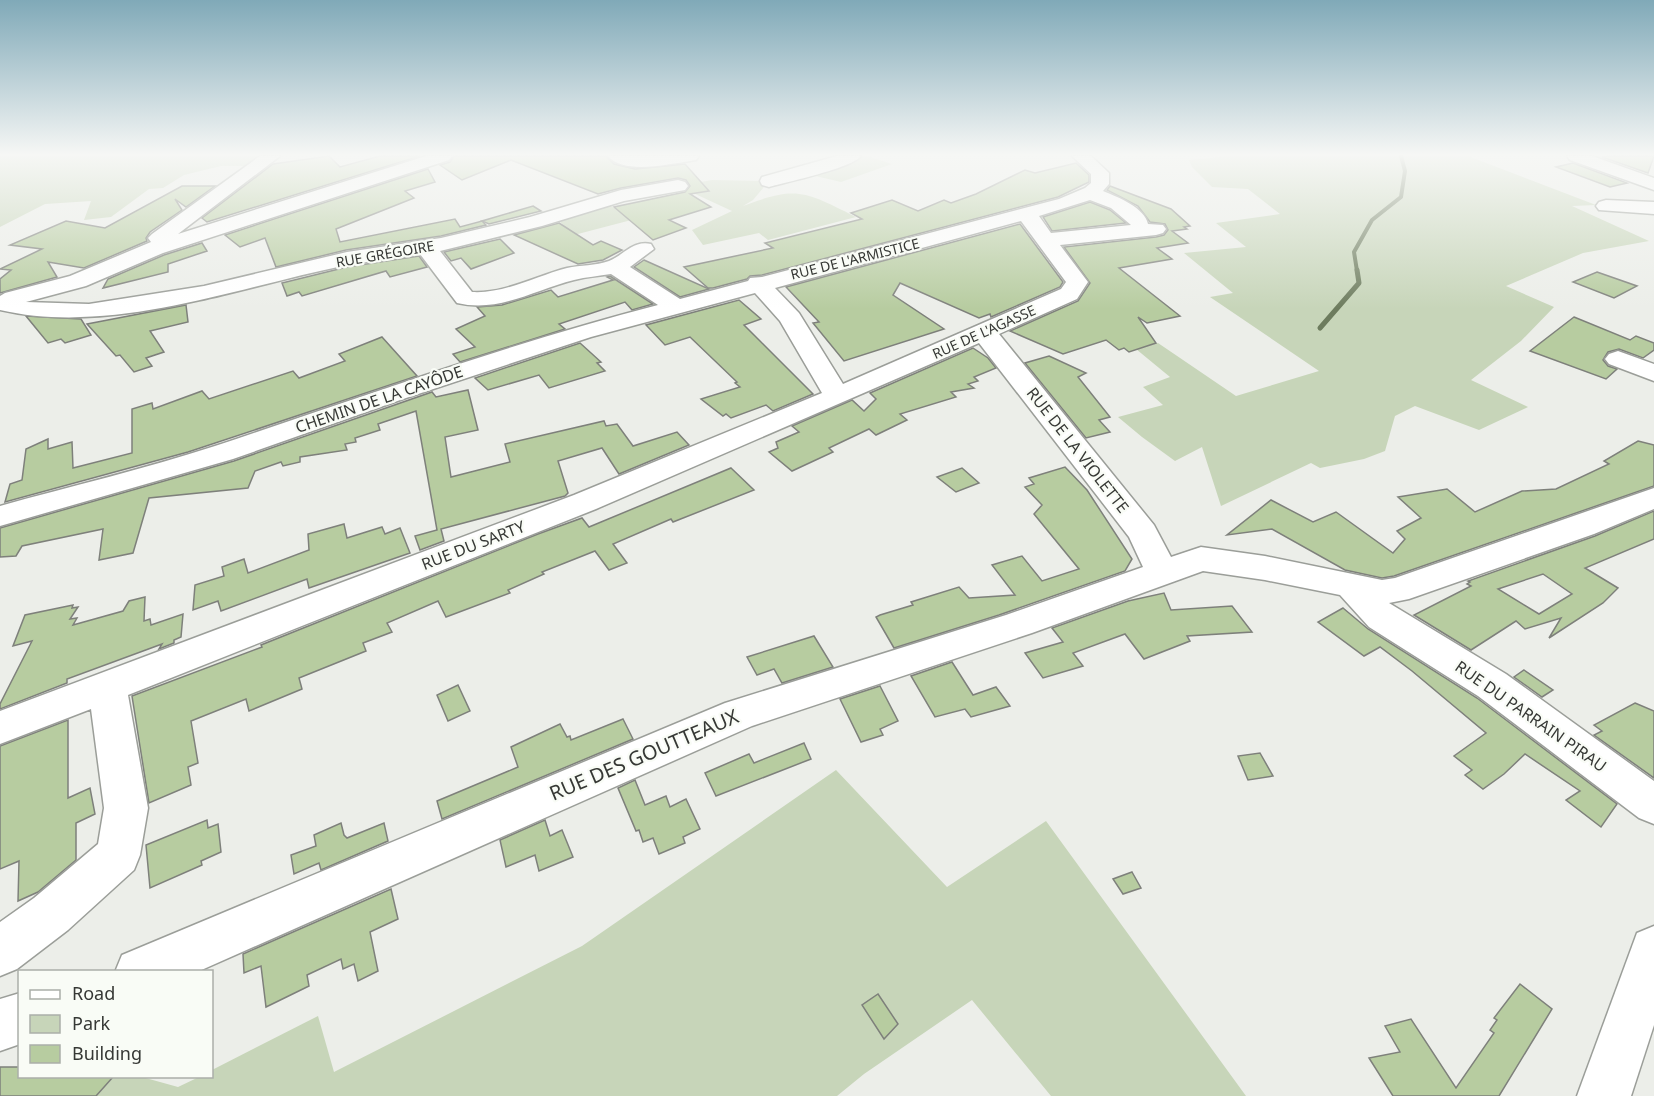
<svg xmlns="http://www.w3.org/2000/svg" width="1654" height="1096" viewBox="0 0 1654 1096" font-family="'Noto Sans',sans-serif">
<style>
.green{fill:#c7d5b9}
.lines{fill:none;stroke-linecap:round;stroke-linejoin:round}
.stream-far1{stroke:#6d7c5e;stroke-width:4}
.stream{stroke:#6d7c5e;stroke-width:5}
.building{fill:#b7cca0;stroke:#7e807b;stroke-width:1.5;fill-rule:evenodd}
.minor-casing{stroke:#9b9e99;stroke-width:3}
.minor{fill:#fff;fill-rule:evenodd}
.labels{text-anchor:middle;stroke-width:4.5;stroke-linejoin:round;paint-order:stroke}
.far-street-label{font-size:14px;fill:#363835;stroke:#f9fcf6}
.street-label{font-size:16px;fill:#363835;stroke:#f9fcf6}
.near-street-label{font-size:20px;fill:#363835;stroke:#f9fcf6}
</style>
<rect width="100%" height="100%" fill="#eceee9"/>
<g class="green">
<path d="M0,156H260L244,166H221L184,175L163,188L149,189L111,217L84,220L91,201L45,204L0,227Z"/>
<path d="M852,156H867L892,164L841,182L807,174Z"/>
<path d="M1230,156H1468L1596,205L1572,206L1649,241L1583,253L1506,286L1554,307L1521,341L1471,380L1528,407L1479,430L1415,406L1395,416L1385,451L1364,459L1320,468L1311,463L1221,506L1202,447L1175,461L1142,437L1118,417L1163,405L1143,387L1170,377L1136,349L1158,343L1236,396L1319,371L1210,297L1233,293L1184,253L1246,247L1216,223L1280,214L1248,189L1212,187L1192,167L1189,160Z"/>
<path d="M712,180L769,181L753,200L743,206C798,185 805,192 856,217L768,240L759,233L703,245L692,230L732,211L678,186Z"/>
<path d="M606,203L614,208L647,203L662,212L574,235L556,218Z"/>
<path d="M836,770L947,887L1046,821L1246,1096H1051L972,1000L864,1074L837,1096H96L114,1077H142L178,1087L199,1077L212,1076V1070L318,1016L334,1072L582,946Z"/>
</g>
<g class="lines">
<path class="stream-far1" d="M1357,271L1354,252L1372,220L1401,197L1405,171L1401,156"/>
<path class="stream" d="M1320,328L1359,283L1357,270"/>
</g>
<g class="building">
<path d="M329,156L340,167L380,156H420L207,222L202,218L273,164Z"/>
<path d="M454,156H606L614,164L635,169L685,164L709,191L690,194L711,207L669,220L686,228L653,240L614,207L685,192L690,186L686,180L678,178L621,188L598,194L511,160L462,180L440,165L450,162Z"/>
<path d="M1608,156H1654L1648,173L1602,157Z"/>
<path d="M1076,163L1089,175V182L1058,197L762,275L750,276L747,279L713,288H708L684,267L773,248L765,243L862,219L851,213L892,200L918,211L944,200L951,203L976,194L1025,170L1035,173Z"/>
<path d="M1573,163L1627,183L1610,187L1556,167Z"/>
<path d="M428,169L435,182L405,191L414,198L336,229L340,242L455,219L460,227L482,221L486,225L441,236L346,250L276,267L265,238L240,247L225,235Z"/>
<path d="M182,186H215L186,207L175,199L182,210L150,232L146,238L147,241L84,268L48,262L57,277L0,293V279L11,270L0,269L42,249L10,245L66,221L105,228Z"/>
<path d="M1110,186L1171,209L1190,226L1184,227L1187,229L1172,231L1188,243L1157,248L1172,259L1119,268L1180,316L1147,323L1138,317L1156,343L1129,352L1124,348L1119,350L1106,340L1063,354L1010,331L1078,301L1090,283L1064,247L1156,237L1164,235L1168,230L1165,224L1150,222L1138,206L1107,190Z"/>
<path d="M1090,202L1110,210L1126,223L1052,231L1043,217Z"/>
<path d="M533,206L541,211L489,224L482,221Z"/>
<path d="M559,223L593,245L601,241L622,250L603,260L578,264L514,235Z"/>
<path d="M1020,224L1063,282L1060,287L991,317L990,314L979,318L900,283L893,295L944,329L844,361L813,323L819,322L786,287Z"/>
<path d="M500,239L514,253L471,269L461,258L451,261L444,252Z"/>
<path d="M202,243L207,251L168,264V272L103,288L108,279L164,255Z"/>
<path d="M419,256L427,267L390,277L386,271L302,296L299,292L287,296L282,283L347,267Z"/>
<path d="M644,260L709,289L680,297L634,267Z"/>
<path d="M1597,272L1637,286L1614,298L1573,282Z"/>
<path d="M610,276L653,304L632,310L625,302L559,324L565,329L460,362L453,354L475,347L456,329L485,316L477,307L502,305L551,290L558,297L613,280L607,277Z"/>
<path d="M739,300L761,319L744,325L813,394L773,411L766,405L731,418L726,414L723,416L701,399L740,387L735,383L737,382L690,337L665,345L646,325Z"/>
<path d="M186,305L188,322L150,331L164,352L146,358L152,366L134,372L120,355L116,356L87,324Z"/>
<path d="M26,316L81,319L91,335L65,343L61,339L48,343Z"/>
<path d="M1574,317L1630,340L1636,336L1654,343V350L1643,358L1619,349L1608,352L1603,360L1608,366L1617,369L1606,379L1530,351Z"/>
<path d="M382,337L417,376L188,452L5,502L10,484L22,480L26,449L48,439V449L72,442L73,468L132,453V409L152,403L153,409L202,391L209,399L293,371L299,378L345,361L339,354Z"/>
<path d="M580,343L601,362L597,363L605,371L549,388L539,375L488,390L475,378Z"/>
<path d="M973,348L988,358L996,368L974,377L978,381L968,384L974,388L951,392L956,397L900,414L907,420L876,435L869,429L829,448L833,452L792,471L769,452L778,448L776,442L799,432L792,426L852,400L864,411L876,399L870,393Z"/>
<path d="M1049,356L1086,373L1078,377L1110,417L1099,420L1110,432L1086,438L1025,363Z"/>
<path d="M468,390L478,430L445,437L451,477L510,462L505,444L604,421L606,426L617,424L633,446L677,432L689,445L619,474L602,448L558,461L568,493L565,496L441,529L444,541L420,550L415,536L437,530L416,411L378,424L380,430L355,438L356,442L345,444L347,450L300,457V462L283,466L281,462L255,471L248,488L149,498L133,553L99,560L103,529L22,546L16,556L0,557V528L234,461L432,392L436,397Z"/>
<path d="M1638,441L1654,445V486L1394,576L1382,578L1345,570L1272,529L1227,535L1271,500L1313,522L1336,512L1393,553L1405,539L1397,531L1421,518L1398,497L1447,489L1475,512L1522,491L1556,489L1609,464L1604,461Z"/>
<path d="M1065,467L1087,490L1132,559L1125,571L999,615L894,648L876,617L880,615L913,605L911,602L959,587L969,598L1015,595L992,565L1022,556L1042,581L1079,569L1034,514L1042,505L1025,487L1034,484L1029,478Z"/>
<path d="M731,468L754,490L673,522L671,519L613,544L627,563L609,570L595,551L542,572L544,574L508,590L510,593L446,617L438,601L387,623L392,632L363,643L366,651L299,678L302,689L249,711L246,699L191,721L198,763L188,767L191,785L149,803L132,696L262,647L261,645L538,534L582,518L589,527Z"/>
<path d="M962,468L979,483L956,492L937,477Z"/>
<path d="M1654,511V539L1585,568L1618,588L1603,603L1549,638L1561,618L1525,629L1516,621L1471,650L1414,615L1471,586L1467,584L1470,582L1468,581L1595,536ZM1543,574L1572,594L1539,614L1498,589Z"/>
<path d="M344,524L347,538L382,527L385,534L400,528L410,553L309,588L307,579L221,611L218,601L193,610L195,585L224,576L222,567L244,559L248,573L309,550L308,534Z"/>
<path d="M1164,593L1171,610L1232,606L1252,632L1187,636L1190,641L1144,659L1125,634L1073,653L1083,666L1043,678L1025,653L1063,642L1052,628L1128,601Z"/>
<path d="M145,597L144,621L150,619L151,625L183,614L181,637L174,640V643L159,649L162,644L67,679V683L0,709V704L32,641L13,646L25,615L73,605L72,608L78,607L70,619L77,618L73,625L123,611L129,601Z"/>
<path d="M1343,608L1368,629L1477,698L1617,804L1601,827L1566,800L1580,791L1525,754L1504,774L1483,789L1465,775L1472,770L1454,756L1486,733L1412,671L1380,647L1364,656L1318,622Z"/>
<path d="M814,636L833,667L782,683L774,669L757,675L747,657Z"/>
<path d="M952,662L973,695L996,687L1010,706L971,717L965,709L935,717L911,676Z"/>
<path d="M1524,670L1553,690L1542,697L1514,677Z"/>
<path d="M458,685L470,711L448,721L437,695Z"/>
<path d="M880,686L898,721L880,729L883,735L861,742L840,699Z"/>
<path d="M1635,703L1654,711V778L1594,735L1602,731L1594,725Z"/>
<path d="M623,719L633,739L442,819L437,801L518,767L511,747L560,724L567,737L570,736L571,740Z"/>
<path d="M68,720V798L90,788L95,814L76,823V860L38,892L18,901L19,861L0,869V746Z"/>
<path d="M804,743L811,759L716,796L705,773L749,754L754,763Z"/>
<path d="M1260,753L1273,776L1248,780L1238,756Z"/>
<path d="M635,780L645,805L666,796L670,807L686,799L700,829L683,837L685,843L659,854L653,838L643,842L639,830L636,831L618,788Z"/>
<path d="M207,820L208,828L218,824L221,852L201,861L202,865L150,888L146,845Z"/>
<path d="M545,820L550,836L562,830L573,857L539,871L535,855L506,867L500,840Z"/>
<path d="M341,823L344,835L347,838L384,823L388,841L321,870L319,863L294,874L291,855L316,846L314,835Z"/>
<path d="M1132,872L1141,888L1123,894L1113,879Z"/>
<path d="M391,889L398,919L370,932L378,971L358,981L354,964L343,969L341,959L307,975L309,986L266,1007L261,966L244,973L243,954Z"/>
<path d="M1520,984L1552,1009L1499,1096H1393L1369,1058L1400,1052L1385,1026L1411,1019L1456,1088L1494,1033L1490,1030L1497,1020L1494,1018Z"/>
<path d="M878,994L898,1024L884,1039L862,1005Z"/>
<path d="M0,1067H20V1077H113L96,1096H0Z"/>
</g>
<g class="lines">
<g class="minor-casing">
<g id="minor">
<path d="M260,156H280L178,234L426,156H452L449,160L163,253L86,286L26,302L89,304L204,286L347,252L441,238L530,217L621,190L678,180L685,182L688,186L685,190L624,201L542,226L440,251L472,292C504,294 536,276 567,268C580,265 596,266 609,261C624,255 633,240 651,244L654,249L630,267L680,299L748,281L750,278L762,277L1059,199L1085,188L1091,183V174L1072,156H1091L1109,173V184L1103,191C1118,197 1145,208 1148,224L1163,225L1166,229L1163,233L1156,235L1060,245L1088,282L1077,299L999,334L1154,525L1171,557L1201,547L1265,556L1382,580L1395,578L1654,488V509L1594,534L1409,599L1389,603L1506,674L1654,781V824L1639,818L1478,696L1369,627L1340,595L1265,580L1203,571L1032,633L752,726L197,972H115L122,955L725,703L1006,615L1143,567L1129,537L979,343L596,509L128,695L148,808L140,855L134,870L68,930L17,969L0,976V922L34,898L98,844L104,808L91,709L0,744V711L574,495L822,393L780,321L755,293L591,337L406,398L233,459L0,526V506C71,486 145,469 215,446C362,397 508,344 658,305L611,274C599,276 586,277 574,280C534,290 499,313 457,303L420,254C396,258 371,261 347,265C238,287 112,336 0,310V296L5,293L70,276L151,242L148,238L152,234ZM1090,200L1111,208L1131,225L1051,233L1039,216ZM1021,221L1066,282L1061,289L843,384L799,313L775,288Z"/>
<path d="M608,156H699L696,160L690,161C670,164 623,175 608,156Z"/>
<path d="M837,156H861C852,168 787,182 769,187L762,185L760,181L762,177Z"/>
<path d="M1567,156H1592L1654,178V190L1570,160Z"/>
<path d="M1606,200L1654,202V214L1599,210L1596,206L1599,202Z"/>
<path d="M1618,351L1654,364V381L1609,364L1605,359L1609,354Z"/>
<path d="M1654,926V1025L1631,1096H1577L1637,933Z"/>
<path d="M20,993V1044L0,1051V999Z"/>
</g>
</g>
<use href="#minor" class="minor"/>
</g>
<linearGradient id="sky" x2="0" y2="1"><stop stop-color="#80a9b8"/><stop offset="0.5" stop-color="#f6f7f5"/><stop offset="1" stop-color="#f6f7f5" stop-opacity="0"/></linearGradient>
<rect width="1654" height="309" fill="url(#sky)"/>
<g class="labels">
<g class="far-street-label">
<text transform="translate(385 254) rotate(-10)" y="5">RUE GRÉGOIRE</text>
<text transform="translate(855 259) rotate(-14)" y="5">RUE DE L'ARMISTICE</text>
<text transform="translate(984 332) rotate(-24)" y="5">RUE DE L'AGASSE</text>
</g>
<g class="street-label">
<text transform="translate(379 399) rotate(-19)" y="6">CHEMIN DE LA CAYÔDE</text>
<text transform="translate(1078 450) rotate(52)" y="6">RUE DE LA VIOLETTE</text>
<text transform="translate(473 545) rotate(-21)" y="6">RUE DU SARTY</text>
<text transform="translate(1531 716) rotate(35)" y="6">RUE DU PARRAIN PIRAU</text>
</g>
<g class="near-street-label">
<text transform="translate(644 755) rotate(-23)" y="7">RUE DES GOUTTEAUX</text>
</g>
</g>
<rect x="18" y="970" width="195" height="108" fill="#f9fcf6" stroke="#abaea9" stroke-width="1.5"/>
<rect x="30" y="990" width="30" height="9" fill="#ffffff" stroke="#abaea9" stroke-width="1.5"/>
<text x="72" y="1000" font-size="18" fill="#363835">Road</text>
<rect x="30" y="1015" width="30" height="18" fill="#c7d5b9" stroke="#abaea9" stroke-width="1.5"/>
<text x="72" y="1030" font-size="18" fill="#363835">Park</text>
<rect x="30" y="1045" width="30" height="18" fill="#b7cca0" stroke="#abaea9" stroke-width="1.5"/>
<text x="72" y="1060" font-size="18" fill="#363835">Building</text>
</svg>
